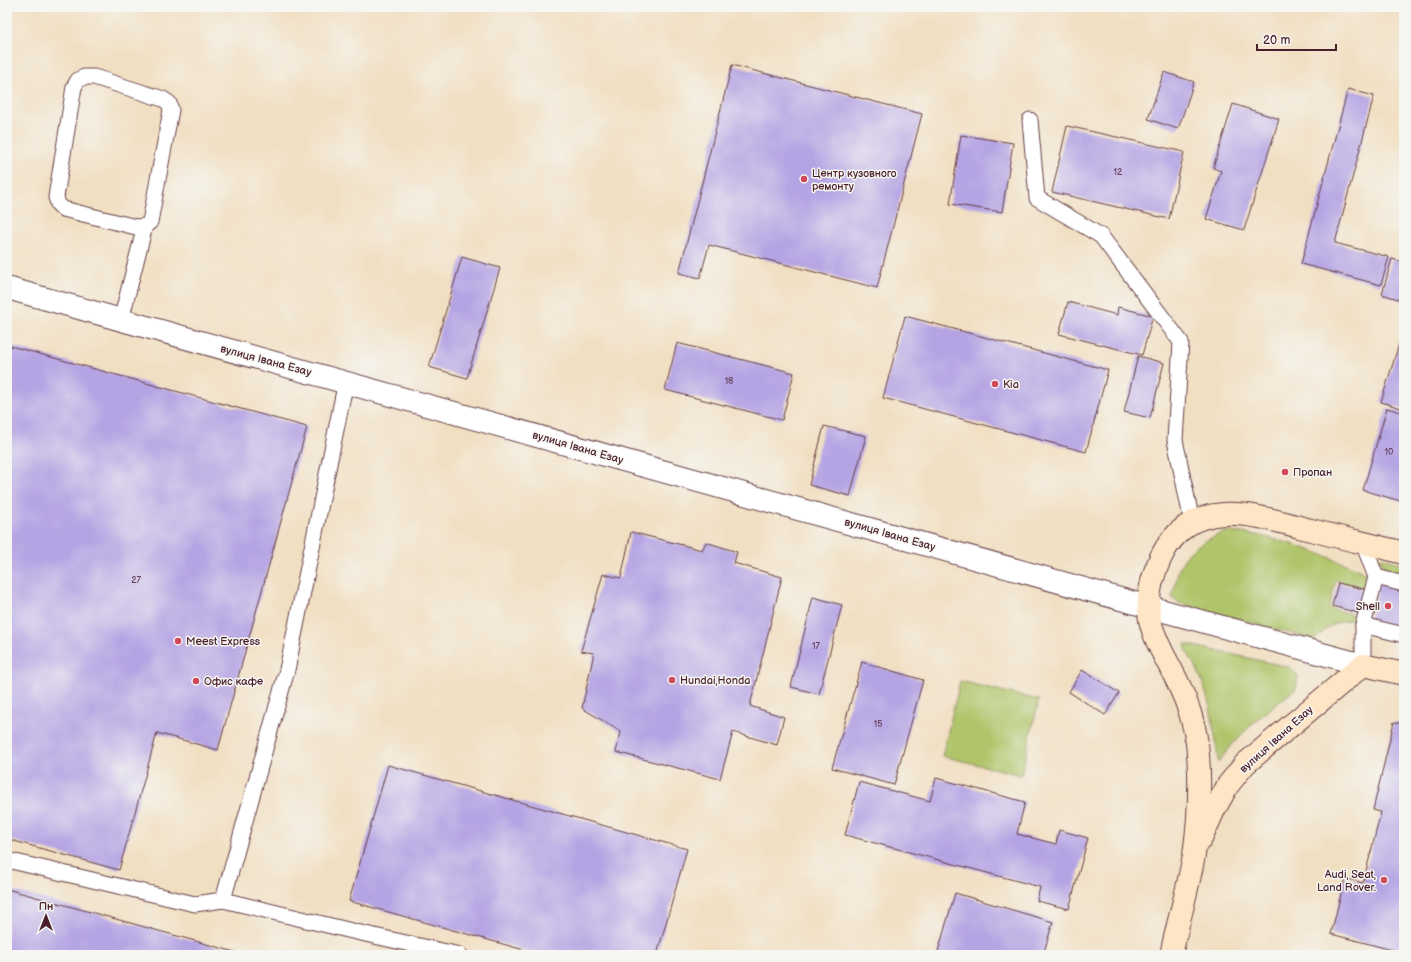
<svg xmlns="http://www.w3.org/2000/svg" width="1411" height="962" viewBox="0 0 1411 962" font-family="'Balsamiq Sans',sans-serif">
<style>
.green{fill:#b0c56a;stroke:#7d724a}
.building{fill:#b5a4e3}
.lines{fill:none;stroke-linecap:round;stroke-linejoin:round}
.service-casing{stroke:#633c42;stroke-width:17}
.minor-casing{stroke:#633c42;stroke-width:24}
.secondary-casing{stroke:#633c42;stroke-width:24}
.service{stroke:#fff;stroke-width:15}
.minor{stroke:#fff;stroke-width:22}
.secondary{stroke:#fde5c5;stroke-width:22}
.poi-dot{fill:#d1495b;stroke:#f6f6f2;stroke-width:1.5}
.labels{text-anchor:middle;stroke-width:3;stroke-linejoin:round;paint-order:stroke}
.number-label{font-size:9px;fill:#654059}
.poi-label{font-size:11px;fill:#4a1f2b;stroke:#f6f6f2;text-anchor:start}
.street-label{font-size:11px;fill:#4a1f2b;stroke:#f6f6f2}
</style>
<rect width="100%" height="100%" fill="#f6f6f2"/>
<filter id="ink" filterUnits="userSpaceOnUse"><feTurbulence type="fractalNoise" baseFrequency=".025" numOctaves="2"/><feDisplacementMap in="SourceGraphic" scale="8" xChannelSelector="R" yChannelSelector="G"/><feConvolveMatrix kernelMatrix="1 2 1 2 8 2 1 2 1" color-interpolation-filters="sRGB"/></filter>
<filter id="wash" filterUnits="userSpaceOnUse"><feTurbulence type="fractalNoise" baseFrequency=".012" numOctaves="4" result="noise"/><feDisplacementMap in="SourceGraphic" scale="16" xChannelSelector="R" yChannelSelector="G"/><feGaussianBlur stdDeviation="0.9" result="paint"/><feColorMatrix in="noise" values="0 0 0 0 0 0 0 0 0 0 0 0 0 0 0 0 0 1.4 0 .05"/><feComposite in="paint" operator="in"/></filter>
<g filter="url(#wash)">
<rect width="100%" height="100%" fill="#f1dfc2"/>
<g class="green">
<path d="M1225,532C1269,532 1330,556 1370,575L1366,588L1336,580L1329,608L1358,616L1357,620C1337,620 1329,625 1315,640L1179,603L1172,598C1175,588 1176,574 1181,565C1189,547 1208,539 1225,532Z"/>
<path d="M1378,557L1404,564V577L1388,573Z"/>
<path d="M1185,644L1289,667L1298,676L1296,689L1262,715L1235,741L1218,763C1215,731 1211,701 1198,671C1194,661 1186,655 1185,644Z"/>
<path d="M960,681L1039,700L1021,775L942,756Z"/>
</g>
<g id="blocks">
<g class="building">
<path d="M732,65L922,114L877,288L709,245L700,278L679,273Z"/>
<path d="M1164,72L1194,82L1178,129L1148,119Z"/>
<path d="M1348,89L1374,96L1335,243L1389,257L1381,285L1301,264Z"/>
<path d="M1233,104L1279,119L1244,230L1206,219L1221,171L1213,168Z"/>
<path d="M1067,126L1184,152L1169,219L1052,192Z"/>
<path d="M961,135L1013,143L1002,212L950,204Z"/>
<path d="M462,257L500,268L467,378L429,367Z"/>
<path d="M1392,259L1404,262V301L1382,294Z"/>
<path d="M1068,302L1117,315L1118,307L1153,316L1142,355L1059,334Z"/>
<path d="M905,316L1108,370L1086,452L883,398Z"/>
<path d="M1404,328V409L1381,402Z"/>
<path d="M677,343L794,373L782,420L665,390Z"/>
<path d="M7,345L307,427L218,750L157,733L119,870L7,839Z"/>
<path d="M1138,356L1164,363L1150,418L1124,412Z"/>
<path d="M1387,408L1404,413V502L1363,490Z"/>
<path d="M824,426L866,436L850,496L809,485Z"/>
<path d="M631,532L702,550L706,542L737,552L734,563L782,577L750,706L784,717L777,745L733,732L720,779L616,752L621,732L582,708L594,653L581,651L603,574L621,578Z"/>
<path d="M1338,583L1368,590L1362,614L1332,606Z"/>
<path d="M1379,583L1404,590V632L1369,622Z"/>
<path d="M813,597L842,605L819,694L791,687Z"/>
<path d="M862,662L923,680L894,785L832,768Z"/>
<path d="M1082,670L1119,693L1105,715L1069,692Z"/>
<path d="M1394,722L1404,724V953L1331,934L1345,878L1363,883L1381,812L1373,810Z"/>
<path d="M388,765L687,849L657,955H542L349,901Z"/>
<path d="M936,778L1025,802L1017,834L1056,844L1059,830L1088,838L1069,909L1037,901L1040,887L845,835L859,782L930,801Z"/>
<path d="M7,889L246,955H7Z"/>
<path d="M955,893L1053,922L1043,955H937Z"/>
</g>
</g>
</g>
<g filter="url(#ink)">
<use href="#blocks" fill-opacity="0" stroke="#633c42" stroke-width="1"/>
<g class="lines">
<g class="service-casing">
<g id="service">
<path d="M84,77H94L163,99L169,103L171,110L150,222L145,226L136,227L63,209L58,204L56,197L74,87L78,80Z"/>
<path d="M1030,120L1037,198L1101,236L1181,342L1175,440L1192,522"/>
<path d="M121,320L145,226"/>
<path d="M346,381L287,670L223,900L352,931L460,955"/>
<path d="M1363,543L1376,577"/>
<path d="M1404,584L1376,577L1363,625L1404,635"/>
<path d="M1363,625V665"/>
<path d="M7,860L195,904L223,900"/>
</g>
</g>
<g class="minor-casing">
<path id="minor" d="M7,288L1149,607L1363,665"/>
</g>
<g class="secondary-casing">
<g id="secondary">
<path d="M1201,839L1214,810L1228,785L1245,764L1363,665L1404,674"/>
<path d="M1171,955C1178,922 1188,889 1194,855C1199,819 1201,779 1197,743C1194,722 1188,704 1179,685C1169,663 1155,643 1150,620C1146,599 1152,576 1161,557C1193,492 1257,516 1311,530C1342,538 1373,545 1404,553"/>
</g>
</g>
<use href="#service" class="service"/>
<use href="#minor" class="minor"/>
<use href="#secondary" class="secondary"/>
</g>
</g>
<g class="poi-dot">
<circle cx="804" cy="179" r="4"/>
<circle cx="995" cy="384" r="4"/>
<circle cx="1285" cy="472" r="4"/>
<circle cx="1388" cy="606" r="4"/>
<circle cx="178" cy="641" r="4"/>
<circle cx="672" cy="680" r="4"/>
<circle cx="196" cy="681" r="4"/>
<circle cx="1384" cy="880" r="4"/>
</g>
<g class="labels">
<g class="number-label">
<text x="1118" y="175">12</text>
<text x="729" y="384">18</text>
<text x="1389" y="455">10</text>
<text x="136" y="583">27</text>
<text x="816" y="649">17</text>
<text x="878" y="727">15</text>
</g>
<g class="poi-label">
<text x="812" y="177">Центр кузовного<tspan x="812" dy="13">ремонту</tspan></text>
<text x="1003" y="388">Kia</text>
<text x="1293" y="476">Пропан</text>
<text x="1380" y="610" text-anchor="end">Shell</text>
<text x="186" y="645">Meest Express</text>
<text x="680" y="684">Hundai,Honda</text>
<text x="204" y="685">Офис кафе</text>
<text x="1376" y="878" text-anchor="end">Audi, Seat,<tspan x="1376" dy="13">Land Rover.</tspan></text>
</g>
<g class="street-label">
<text transform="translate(266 360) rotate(15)" y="4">вулиця Івана Езау</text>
<text transform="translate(578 447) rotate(16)" y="4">вулиця Івана Езау</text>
<text transform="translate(890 534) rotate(16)" y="4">вулиця Івана Езау</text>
<text transform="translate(1276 739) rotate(-42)" y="4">вулиця Івана Езау</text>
</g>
</g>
<rect width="1411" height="962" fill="none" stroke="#f6f6f2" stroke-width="24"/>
<g transform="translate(46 916)" stroke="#f6f6f2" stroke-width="3" paint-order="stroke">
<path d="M0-3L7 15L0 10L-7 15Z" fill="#4a1f2b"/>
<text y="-6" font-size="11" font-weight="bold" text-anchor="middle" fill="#4a1f2b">Пн</text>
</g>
<path d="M1257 44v6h79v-6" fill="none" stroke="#4a1f2b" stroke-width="2"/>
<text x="1263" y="44" font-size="12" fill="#4a1f2b" stroke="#f6f6f2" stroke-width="3" paint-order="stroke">20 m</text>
</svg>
